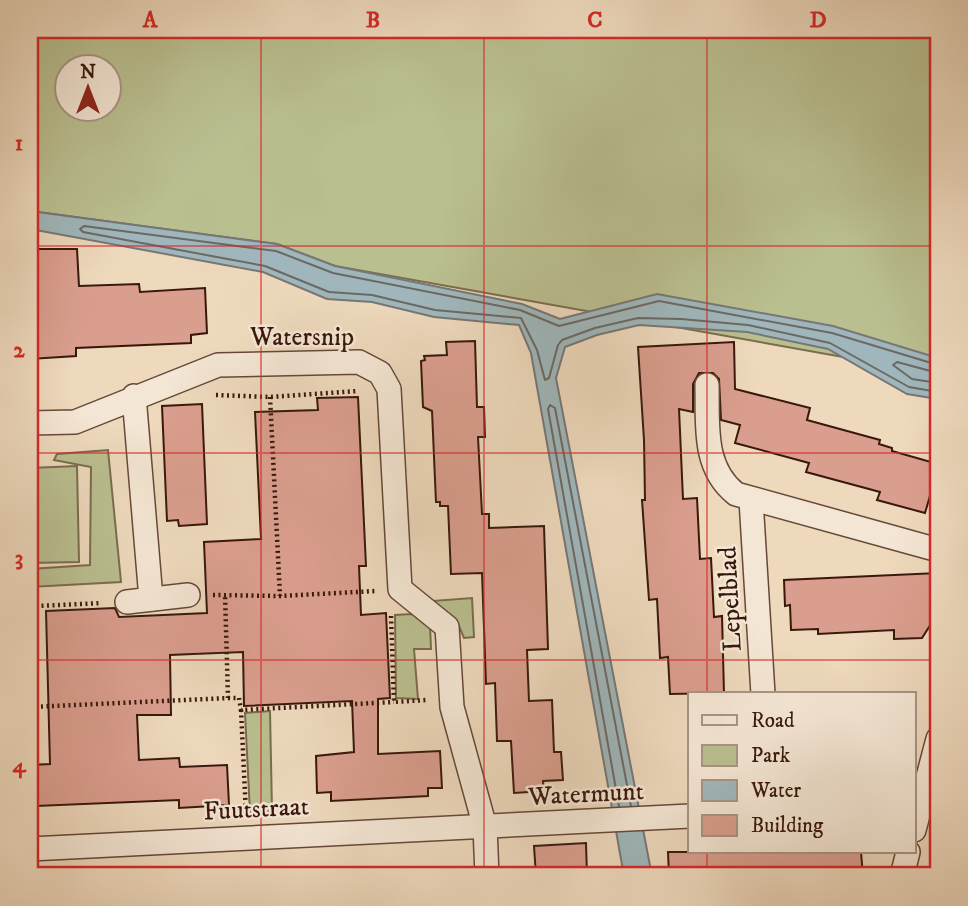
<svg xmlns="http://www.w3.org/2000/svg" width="968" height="906" viewBox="0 0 968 906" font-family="'IM FELL DW Pica',serif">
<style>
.green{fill:#babf90;stroke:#7a6c4e;stroke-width:2;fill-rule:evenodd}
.water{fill:#9fb7bc;stroke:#767776;stroke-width:2}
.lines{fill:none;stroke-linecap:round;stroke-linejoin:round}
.shore{stroke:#6c6864;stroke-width:2}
.building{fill:#da9e8e;stroke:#39180c;stroke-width:2}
.minor-casing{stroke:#664838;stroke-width:26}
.path{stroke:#39180c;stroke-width:4.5;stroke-dasharray:2 3.5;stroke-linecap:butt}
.minor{stroke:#f4e6d4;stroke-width:23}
.grid{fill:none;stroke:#d62828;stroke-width:2;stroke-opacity:0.55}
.labels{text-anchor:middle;stroke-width:5;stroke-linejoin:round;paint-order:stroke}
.street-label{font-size:26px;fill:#39180c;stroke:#f4e6d4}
.neatline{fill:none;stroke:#d62828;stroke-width:2.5}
.grid-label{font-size:23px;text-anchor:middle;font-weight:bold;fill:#d62828}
</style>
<rect width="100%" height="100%" fill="#eed9bd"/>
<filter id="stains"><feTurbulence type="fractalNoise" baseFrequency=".00286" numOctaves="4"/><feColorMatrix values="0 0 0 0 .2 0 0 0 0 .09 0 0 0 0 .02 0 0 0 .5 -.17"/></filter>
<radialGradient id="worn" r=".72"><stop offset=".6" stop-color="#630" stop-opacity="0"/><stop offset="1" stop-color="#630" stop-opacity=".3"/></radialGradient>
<g class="green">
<path d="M30,30H938V374L335,266L277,244L30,211ZM66,66H108V108H66Z"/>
<path d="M108,450L121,582L30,587V569L90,565L91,467L54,460L57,454Z"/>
<path d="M77,466L79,562L30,563V468Z"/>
<path d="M472,598L474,637L464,638L459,626L432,601Z"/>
<path d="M412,614L430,625L431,649H414L418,699L396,698L395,615Z"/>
<path d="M270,711L272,811L250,813L245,713Z"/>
</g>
<path class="water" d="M30,211L277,244L335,266L522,304L560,319L657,294L833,326L938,358V399L907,394L828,349L747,332L639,325L597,335L565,347L556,378L652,876H624L531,353L519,325L434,317L372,302L327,299L263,272L30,229Z"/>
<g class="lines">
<g class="shore">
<path d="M938,365L832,333L659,301L559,326L520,310L333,273L276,251L84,226L80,229L83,232L265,266L329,292L372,295L435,310L521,318L537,350L545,380L549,378L558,345L562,340L595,328L638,318L681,319L748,325L830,343L909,387L938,392"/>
<path d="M938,373L897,362L893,365L912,379L938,383"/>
<path d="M619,806L548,409L550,405L555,408L631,806"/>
</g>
</g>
<g class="building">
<path d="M30,249H77L79,286L139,284L140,292L205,288L207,333L191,335V343L76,348V356L30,359Z"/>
<path d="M475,341L477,407H484L485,437H478L482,514H489V528L544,526L548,649L527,650L529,701L552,700L554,752H561L563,780L543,781L544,791L514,793L511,741H497L495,683L486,684L482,573L451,574L448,506H440V502H436L432,411L423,407L421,361L425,360L424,356L447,355L446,342Z"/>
<path d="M734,342L735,389L810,408L807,420L880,440L879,444L892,448V451L938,464V498L930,496L925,513L877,500L880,492L806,472L809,463L735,443L740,425L721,420L719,379L713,373H699L693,384V412L679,409L683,499L697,498L700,559L711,558L714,617L722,616L724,693L670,694L668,657L660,658L657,599L649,600L642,500H645L644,440L638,347Z"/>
<path d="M358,397L366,566H359L361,615L386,613L390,698L378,699V754L440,751L442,788H428V796L331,801V792L317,793L316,756L354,752L352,701L244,706L243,652L193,654L170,655L171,715H137L139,760L179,758L180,767L227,765L229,805L179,808V800L36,806L35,797H30V765L50,764L46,611L115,608L119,617L207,613L204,542L261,539L255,412L318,410L317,398Z"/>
<path d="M202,404L207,524L179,526L178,520L167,521L162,406Z"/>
<path d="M938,573V613L922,638L894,639V630L818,634V629L791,630L790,605L785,606L784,580Z"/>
<path d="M586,843L587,876H536L534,846Z"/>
<path d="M668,852H861L863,876H669Z"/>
</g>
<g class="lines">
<g class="minor-casing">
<g id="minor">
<path d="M707,385C708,424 702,467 736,494L938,550"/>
<path d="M134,396L151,599"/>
<path d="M30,423L75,422L218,365L359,362L380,373L389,389L400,589L447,627L452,707L485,827L487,876"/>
<path d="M751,500L763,694"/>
<path d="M127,602L188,595"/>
<path d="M914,830L938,739"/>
<path d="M30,849L690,816"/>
<path d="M902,876L908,852"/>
</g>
</g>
<g class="path">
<path d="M216,395L270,397L358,391"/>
<path d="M270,397L280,596"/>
<path d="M213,595L280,596L376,591"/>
<path d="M36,606L102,603"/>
<path d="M391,616L394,702L426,700"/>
<path d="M228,698H239L241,710L394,702"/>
<path d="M30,707L228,698L225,594"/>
<path d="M241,710L246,814"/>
</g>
<use href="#minor" class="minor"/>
</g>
<path class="grid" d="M261,30V876M484,30V876M707,30V694M30,246H938M30,453H938M30,660H938M707,852V876"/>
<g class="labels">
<g class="street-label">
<text x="302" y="345">Watersnip</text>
<text transform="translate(729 599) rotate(-93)" y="9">Lepelblad</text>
<text transform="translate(586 793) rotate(-3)" y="9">Watermunt</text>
<text transform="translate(256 808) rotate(-3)" y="9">Fuutstraat</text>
</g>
</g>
<rect width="968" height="906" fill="none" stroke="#eed9bd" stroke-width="77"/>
<rect x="688" y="692" width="228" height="161" fill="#f4e6d4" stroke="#a99484" stroke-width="2"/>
<rect x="702" y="715" width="35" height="10" fill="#f4e6d4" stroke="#a99484" stroke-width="2"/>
<text x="751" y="727" font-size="21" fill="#39180c">Road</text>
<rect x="702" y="745" width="35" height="21" fill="#babf90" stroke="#a99484" stroke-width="2"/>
<text x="751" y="762" font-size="21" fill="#39180c">Park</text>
<rect x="702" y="780" width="35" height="21" fill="#9fb7bc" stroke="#a99484" stroke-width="2"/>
<text x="751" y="797" font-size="21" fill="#39180c">Water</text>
<rect x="702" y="815" width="35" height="21" fill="#da9e8e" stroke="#a99484" stroke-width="2"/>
<text x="751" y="832" font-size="21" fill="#39180c">Building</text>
<g transform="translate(88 88)"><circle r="33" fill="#f4e6d4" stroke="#a99484" stroke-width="2"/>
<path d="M0-5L12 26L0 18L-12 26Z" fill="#8f2418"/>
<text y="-10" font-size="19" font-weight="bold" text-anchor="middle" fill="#39180c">N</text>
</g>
<rect x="38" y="38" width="892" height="829" class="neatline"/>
<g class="grid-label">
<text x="150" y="27">A</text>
<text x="373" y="27">B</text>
<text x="595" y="27">C</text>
<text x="818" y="27">D</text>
<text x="19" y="150">1</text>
<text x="19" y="357">2</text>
<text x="19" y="565">3</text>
<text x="19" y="772">4</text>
</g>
<rect width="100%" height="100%" filter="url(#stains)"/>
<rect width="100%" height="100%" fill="url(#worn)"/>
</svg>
